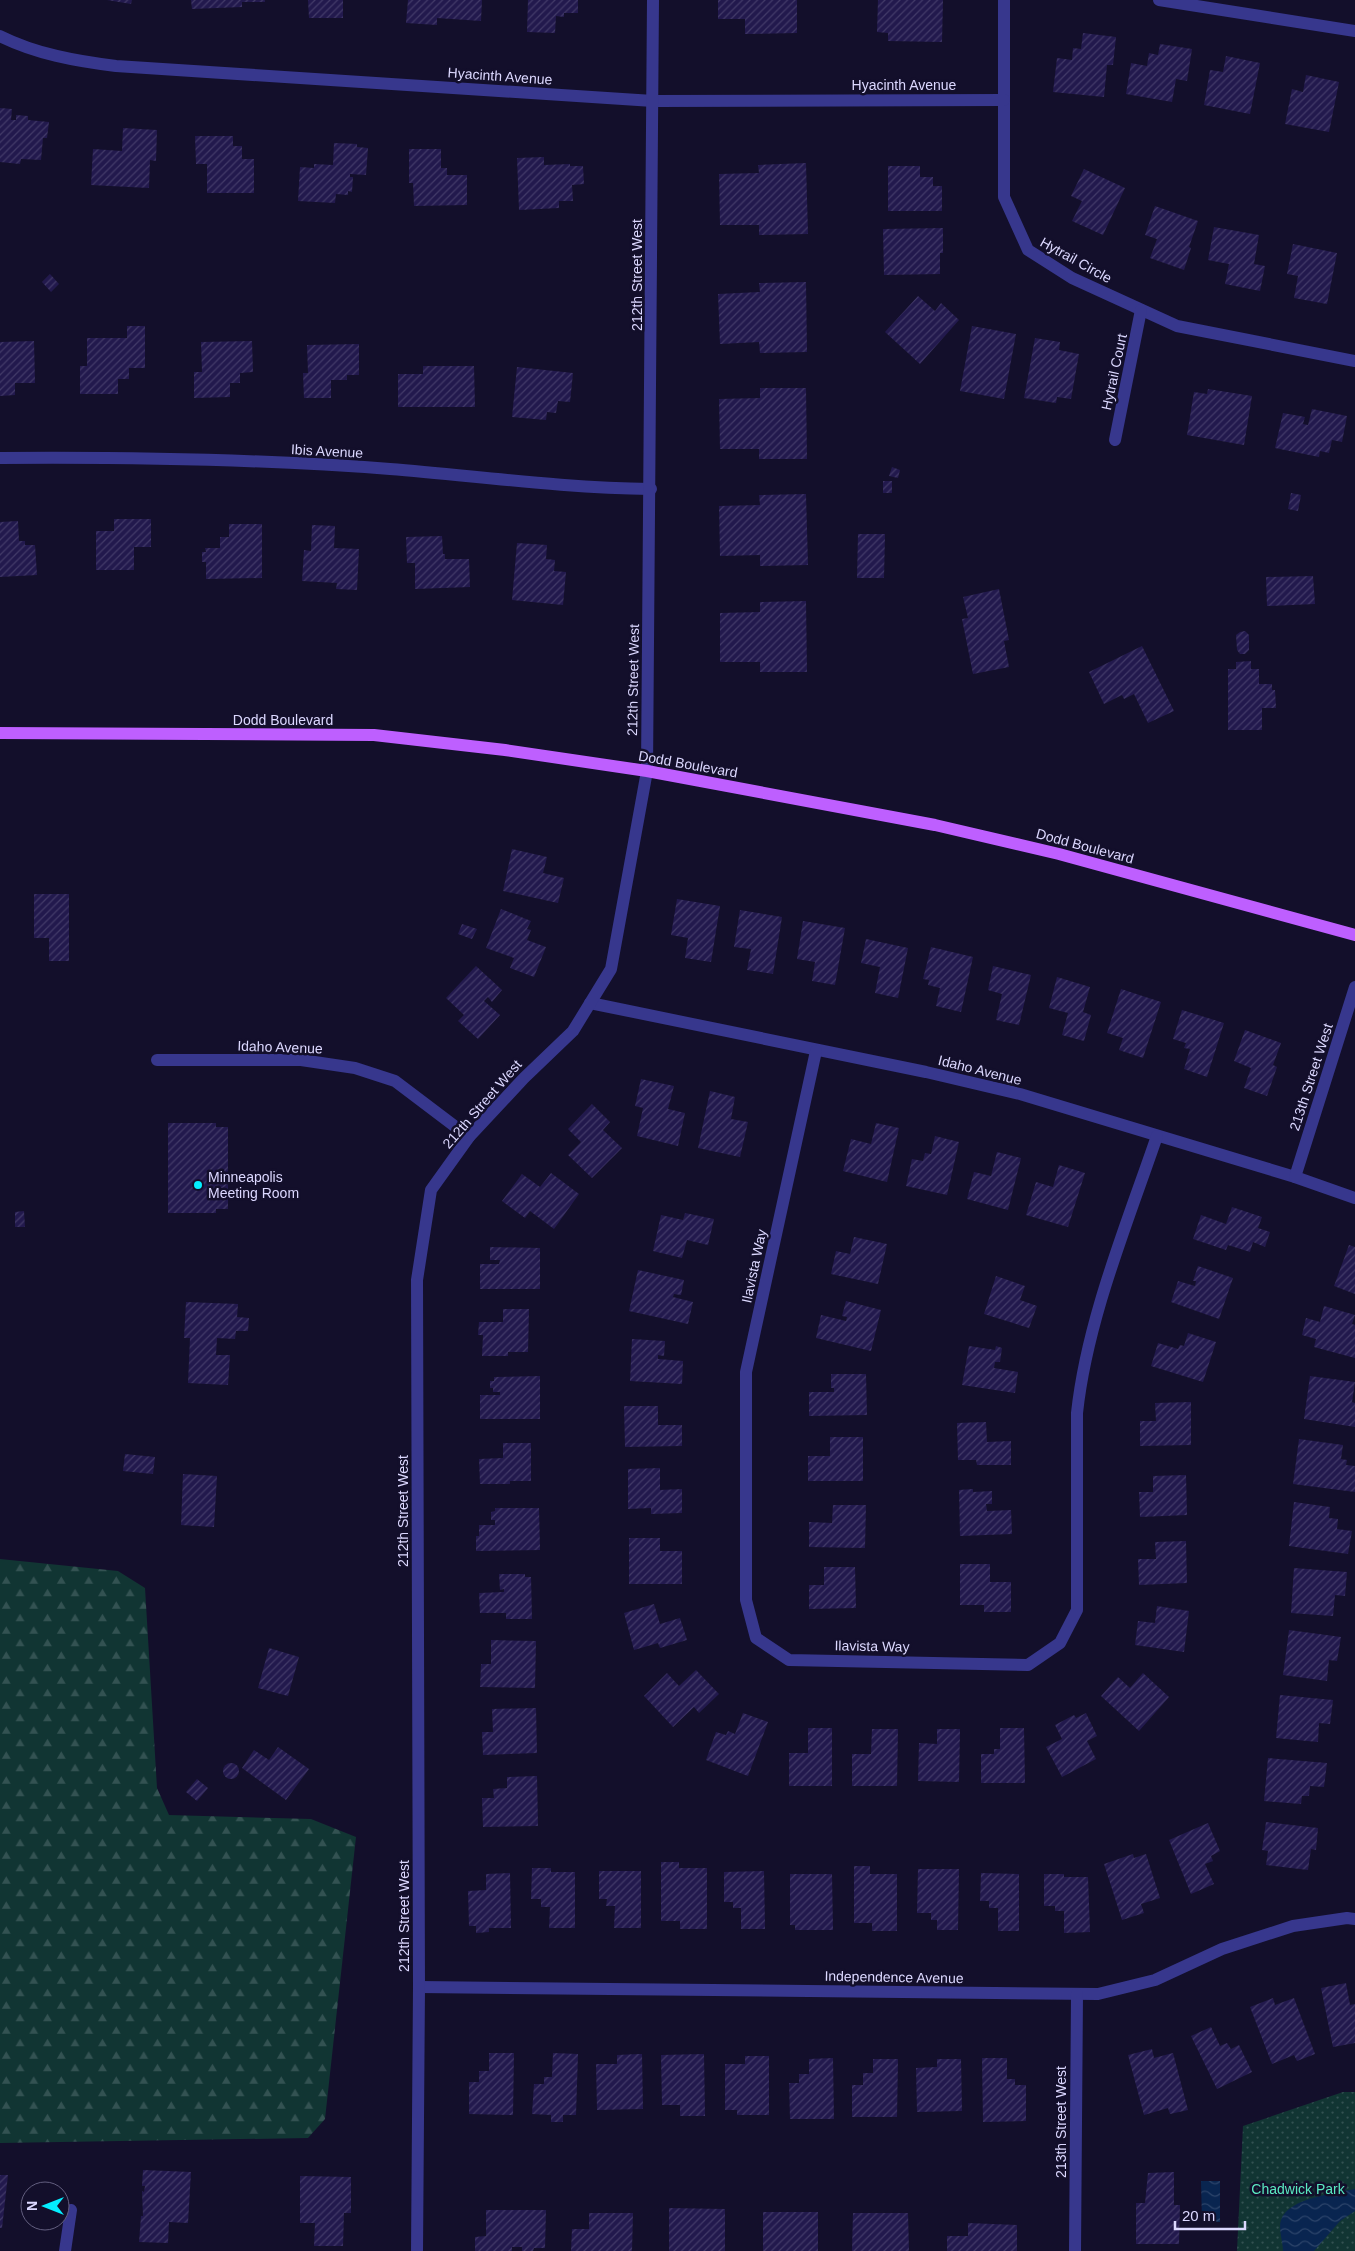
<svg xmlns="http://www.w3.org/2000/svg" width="1355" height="2251" viewBox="0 0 1355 2251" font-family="Helvetica,sans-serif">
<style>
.grass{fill:url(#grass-dots)}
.forest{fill:url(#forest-firs)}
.water{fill:url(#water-waves)}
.building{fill:url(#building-hatch)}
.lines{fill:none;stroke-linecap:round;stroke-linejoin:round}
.minor{stroke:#37378d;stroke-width:12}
.major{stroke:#be5fff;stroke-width:12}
.poi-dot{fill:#04eeff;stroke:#130f2b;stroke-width:2}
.labels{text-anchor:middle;stroke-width:5;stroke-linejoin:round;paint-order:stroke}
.street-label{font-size:14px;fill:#dcd8ff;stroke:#130f2b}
.poi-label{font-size:14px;fill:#dcd8ff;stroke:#130f2b;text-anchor:start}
.park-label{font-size:14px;fill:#5be9c1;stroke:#130f2b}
</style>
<defs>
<pattern id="grass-dots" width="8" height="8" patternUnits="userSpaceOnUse" patternTransform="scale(1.25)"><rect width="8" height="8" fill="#113533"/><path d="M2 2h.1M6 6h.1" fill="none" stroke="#335252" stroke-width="1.8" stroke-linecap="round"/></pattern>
<pattern id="forest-firs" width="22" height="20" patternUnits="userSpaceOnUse" patternTransform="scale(1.25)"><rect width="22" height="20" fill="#113533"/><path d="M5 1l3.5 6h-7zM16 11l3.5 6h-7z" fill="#335252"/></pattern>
<pattern id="water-waves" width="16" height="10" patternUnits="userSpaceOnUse" patternTransform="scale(1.25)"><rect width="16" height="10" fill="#092550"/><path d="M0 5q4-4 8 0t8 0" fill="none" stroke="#2c446a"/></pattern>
<pattern id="building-hatch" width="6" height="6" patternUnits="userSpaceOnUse" patternTransform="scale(1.25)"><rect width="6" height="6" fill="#22194d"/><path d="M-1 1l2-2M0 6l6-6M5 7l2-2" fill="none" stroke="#423a68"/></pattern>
</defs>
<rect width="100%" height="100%" fill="#130f2b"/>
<path class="grass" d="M1343,2092H1355V2251H1237L1243,2126Z"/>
<path class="forest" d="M0,1559L118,1571L145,1588L157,1788L169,1815L311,1819L356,1837L325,2119L308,2138L0,2143Z"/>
<g class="water">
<path d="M1201,2181H1220V2222H1202Z"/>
<path d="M1355,2189V2211L1340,2221L1314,2251H1283C1283,2242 1278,2228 1281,2220C1288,2198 1336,2193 1355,2189Z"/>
</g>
<g class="building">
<path d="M107,0H132L131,4Z"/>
<path d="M191,0H265V2H242V7L192,9Z"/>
<path d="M308,0H343V18H309Z"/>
<path d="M408,0H482L481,21L437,18V25L406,23Z"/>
<path d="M528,0H578V13H564V17L556,16L555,33L527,32Z"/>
<path d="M718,0H797V33L745,34V19H718Z"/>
<path d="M878,0H943L942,42L888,41V33L877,32Z"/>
<path d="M1083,33L1116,37L1113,65H1107L1104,97L1053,92L1057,58L1072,60L1073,48L1081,49Z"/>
<path d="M1160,44L1192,49L1187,81L1176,79L1172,102L1126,94L1131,63L1147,66L1149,53L1158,55Z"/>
<path d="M1226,56L1260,63L1250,114L1204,105L1210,70L1223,72Z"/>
<path d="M1306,75L1339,82L1329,132L1285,124L1292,89L1303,92Z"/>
<path d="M0,108L12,109L11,120H16V115L28,116V120L49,122L47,138H43L41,160L21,159L20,164L0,162Z"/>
<path d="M123,128L157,130L156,161L150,160L149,188L91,185L93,149L122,151Z"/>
<path d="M195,136H233V146H242V159H254V193H207V164H196Z"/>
<path d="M334,143L357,144V147L368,148L366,175L350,174V177H353L352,192L348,191V195L336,194L335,203L298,201L300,167L314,168V164L333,165Z"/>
<path d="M409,149H441V168H447V175H467V205L414,206L413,183H409Z"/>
<path d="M544,157V165L570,164V166H583L584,184L572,185L573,201H559V208L519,210L517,158Z"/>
<path d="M806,163L808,234L759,235V225H720L719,174L759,173L758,165Z"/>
<path d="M888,166H920V177H933V186H942V211H888Z"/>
<path d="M1084,169L1125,188L1103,235L1072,221L1082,201L1071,196Z"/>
<path d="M1155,206L1198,221L1189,247L1191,248L1184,270L1150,258L1157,239L1145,235Z"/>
<path d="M1214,227L1259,235L1254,264L1265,266L1260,291L1225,284L1229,264L1208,260Z"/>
<path d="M943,228V253H940V274L884,275L883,229Z"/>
<path d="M1293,244L1337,253L1327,304L1294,298L1298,276L1287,274Z"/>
<path d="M50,274L59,284L51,292L42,282Z"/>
<path d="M806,282L807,352L760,353L759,342L720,344L718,294L760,292L759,283Z"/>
<path d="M918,296L935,311L941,303L959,320L920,364L885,332Z"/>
<path d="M127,326H145V368H129V379H118V394H80V366H87V338H127Z"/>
<path d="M972,326L1016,334L1004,399L960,391Z"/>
<path d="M1035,338L1060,342L1059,350L1079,354L1071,399L1057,397L1056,403L1024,398Z"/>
<path d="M34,341L35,383H15V395L0,396V342Z"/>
<path d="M252,341L253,372L240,373V383H230V397L194,398V372H202L201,342Z"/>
<path d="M359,344V375H347V380H331V398H304L303,373H308L307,345Z"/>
<path d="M423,366H474L475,407H398V374H423Z"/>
<path d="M517,367L573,373L570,402L558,401L556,413L547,412L546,420L512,417Z"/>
<path d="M760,388H806L807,459H759V449H720L719,399L760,398Z"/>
<path d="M1208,389L1252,396L1244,445L1187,435L1194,392L1207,394Z"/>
<path d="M1312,409L1347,416L1342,442L1332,440L1329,453L1320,451L1319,457L1275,448L1283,413L1305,417L1303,424L1308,425Z"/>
<path d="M892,467L900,470L898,478L889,476Z"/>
<rect x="883" y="481" width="9" height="12"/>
<path d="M1291,493L1301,495L1298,511L1288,509Z"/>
<path d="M806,494L808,565L760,566V555L720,556L719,506L760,505L759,495Z"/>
<path d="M114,519H151V547H134V570H96V531H114Z"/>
<path d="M18,521L19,541H25V545H35L37,575L0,577V522Z"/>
<path d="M229,524H262V578L206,579V562H202V552H206L205,548H220V537H229Z"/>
<path d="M312,525L335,526L334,548L359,549L357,590L336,589L337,583L302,581L304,550L311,551Z"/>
<path d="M858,534H885L884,578H857Z"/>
<path d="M442,536L443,554H445V559H469L470,587L415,589V563H407L406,537Z"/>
<path d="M517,543L547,545L546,559L555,560L554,571L566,572L563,605L512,600Z"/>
<path d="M1313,576L1315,604L1267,606L1266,577Z"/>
<path d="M999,589L1009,640L1004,641L1009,667L973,674L962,619L968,618L963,597Z"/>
<path d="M806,601L807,672H760V662H720V613L760,612V602Z"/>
<path d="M1245,631L1249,635V650L1245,654H1240L1237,650L1236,635L1240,632Z"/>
<path d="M1142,646L1174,711L1148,723L1134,694L1124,699L1122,695L1104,704L1089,672Z"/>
<path d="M1251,661V669H1259V684H1272V690H1275L1276,708H1262V730H1228V669H1236V662Z"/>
<path d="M512,849L547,857L543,873L564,878L558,903L503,891Z"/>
<path d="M34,894H69V961H49V938H34Z"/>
<path d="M677,899L720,906L711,962L685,958L688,938L671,935Z"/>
<path d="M501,909L531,921L527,929L531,930L527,940L546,947L534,977L510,968L514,958L486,948Z"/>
<path d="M740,910L782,917L773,974L747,970L751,949L734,947Z"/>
<path d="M803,921L845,928L835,985L812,981L815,962L797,959Z"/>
<path d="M462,924L477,929L472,939L458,934Z"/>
<path d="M866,939L908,948L898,998L875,993L880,967L861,963Z"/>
<path d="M931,947L973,957L961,1012L936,1006L940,988L928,985L929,980L923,979Z"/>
<path d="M476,966L502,990L492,1002L488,997L484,1001L500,1015L478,1039L458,1021L464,1015L446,998Z"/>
<path d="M993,966L1031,975L1019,1025L996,1020L1002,994L988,990Z"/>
<path d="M1057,977L1090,987L1083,1012L1091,1015L1084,1041L1062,1035L1068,1013L1049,1008Z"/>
<path d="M1121,989L1161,1002L1143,1058L1119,1050L1123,1038L1107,1033Z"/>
<path d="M1182,1010L1224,1023L1207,1077L1184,1069L1190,1049L1184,1048L1186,1043L1173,1039Z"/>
<path d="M1245,1030L1281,1043L1273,1065L1277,1067L1267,1096L1244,1088L1251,1068L1234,1061Z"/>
<path d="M641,1079L674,1086L668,1109L685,1113L678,1146L637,1136L643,1108L635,1106Z"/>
<path d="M710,1091L735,1097L731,1119L748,1122L740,1157L698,1148Z"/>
<path d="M592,1104L610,1122L603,1130L622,1148L592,1178L568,1155L581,1142L568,1129Z"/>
<path d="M168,1123H216V1127H228V1209H216V1213H168Z"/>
<path d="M876,1123L899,1128L887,1182L843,1171L851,1139L871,1144Z"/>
<path d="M935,1136L959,1142L947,1195L906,1186L912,1159L923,1161L925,1153L931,1154Z"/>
<path d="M997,1152L1021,1158L1008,1210L967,1199L974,1172L991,1176Z"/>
<path d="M1059,1165L1085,1173L1068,1227L1026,1215L1036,1182L1053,1187Z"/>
<path d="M551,1173L579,1194L554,1229L530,1211L525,1218L502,1201L522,1174L540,1187Z"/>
<path d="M1232,1207L1262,1217L1258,1228L1270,1232L1265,1247L1253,1242L1250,1252L1228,1245L1226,1250L1193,1239L1201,1215L1226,1224Z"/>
<path d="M24,1211L25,1227H15V1212Z"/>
<path d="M685,1213L714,1219L708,1245L687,1240L682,1258L653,1251L661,1215L683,1220Z"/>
<path d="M854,1237L887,1244L878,1284L831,1274L836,1251L850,1254Z"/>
<path d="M1349,1245L1355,1247V1294L1334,1286Z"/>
<path d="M490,1247L540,1248V1289H480V1264H499L500,1260H490Z"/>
<path d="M1198,1266L1233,1278L1219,1319L1171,1302L1178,1281L1195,1286L1196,1281H1193Z"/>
<path d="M638,1270L684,1280L681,1295L674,1294L673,1297L693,1302L688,1324L629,1311Z"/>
<path d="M996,1276L1025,1286L1020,1300L1037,1306L1029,1328L984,1314Z"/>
<path d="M846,1301L881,1310L871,1351L816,1338L821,1315L846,1321L847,1317L842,1316Z"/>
<path d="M186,1302L238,1304L237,1317L249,1318L248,1331H236L235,1339L217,1338L216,1355H230L228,1385L188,1383L190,1338H184Z"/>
<path d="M1324,1306L1355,1315L1352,1324L1355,1325V1358L1314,1347L1316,1339L1302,1335L1306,1318L1320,1322Z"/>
<path d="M503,1309H529L528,1352H508V1356H482L483,1335H478L479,1322H503Z"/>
<path d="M1188,1333L1216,1342L1203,1382L1151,1366L1158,1343L1178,1349L1180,1345L1184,1346Z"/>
<path d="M632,1339L665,1341L664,1356L658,1355V1359L683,1361L682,1384L630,1381Z"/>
<path d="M969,1346L995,1350L996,1346L1002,1348L1000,1362H995L994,1368L1018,1372L1015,1393L962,1385Z"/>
<path d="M831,1374H866L867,1415L809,1416V1392H834V1388H831Z"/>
<path d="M540,1376V1419H480V1395H500V1392H493V1388H490V1381H494V1377Z"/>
<path d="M1310,1376L1355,1382L1352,1402L1355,1403V1427L1304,1419Z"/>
<path d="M1191,1402V1445L1140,1446V1421H1156L1155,1403Z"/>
<path d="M624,1406H658V1425H682V1446L625,1447Z"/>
<path d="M986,1422L987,1442L1011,1441V1465H977L976,1460H958L957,1423Z"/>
<path d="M830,1437H863V1481H808V1456H830Z"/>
<path d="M1299,1439L1343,1445L1341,1459L1347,1460L1346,1465L1355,1466V1492L1293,1484Z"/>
<path d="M503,1443H531V1481H510V1484H480L479,1459L503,1458Z"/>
<path d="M125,1454L155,1457L153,1474L123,1471Z"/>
<path d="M660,1468V1490L682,1489V1513L651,1514V1508L628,1509V1469Z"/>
<path d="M183,1474L217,1476L214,1527L181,1525Z"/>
<path d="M1186,1475L1187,1515L1140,1517L1139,1492H1153V1476Z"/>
<path d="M973,1489V1492L992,1491V1504H986L987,1511L1011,1510L1012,1534L960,1536L959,1490Z"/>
<path d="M1294,1502L1330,1507L1329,1518L1338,1519L1337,1529L1352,1531L1348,1554L1289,1546Z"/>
<path d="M833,1505H866L865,1548L809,1547V1522L832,1523Z"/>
<path d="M495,1508H539L540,1550L476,1551V1536H479V1525H495V1520H491V1512L495,1511Z"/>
<path d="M629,1538H660V1551H682V1584H629Z"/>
<path d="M1186,1541L1187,1583L1139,1585L1138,1559H1156L1155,1542Z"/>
<path d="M960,1564H990V1582H1011V1612H984V1605H960Z"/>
<path d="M824,1567H855L856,1608L809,1609V1585H824Z"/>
<path d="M1294,1568L1347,1572L1345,1596L1335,1595L1333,1616L1291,1613Z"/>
<path d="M499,1574H525V1577H531L532,1619H506V1613H480L479,1593L504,1592V1589L500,1590Z"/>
<path d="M654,1604L660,1624L680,1618L687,1640L660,1648L658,1643L634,1650L624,1613Z"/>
<path d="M1157,1606L1189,1611L1184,1652L1135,1645L1138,1621L1155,1623Z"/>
<path d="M1289,1630L1341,1637L1337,1661L1329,1660L1327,1681L1283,1675Z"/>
<path d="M491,1640L536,1641L535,1688L480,1687L481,1664H491Z"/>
<path d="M269,1648L299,1657L288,1696L258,1688Z"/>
<path d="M696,1670L719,1694L699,1713L694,1707L673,1727L644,1696L667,1673L679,1686Z"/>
<path d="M1143,1673L1169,1697L1139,1731L1101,1696L1118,1677L1130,1688Z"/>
<path d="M1280,1695L1333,1700L1330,1724L1319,1723L1318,1742L1276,1738Z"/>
<path d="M536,1708L537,1753L483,1755L482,1732H493L492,1709Z"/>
<path d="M743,1713L768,1722L748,1776L706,1760L716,1732L726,1735L728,1731L735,1734Z"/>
<path d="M1086,1713L1097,1736L1087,1741L1096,1759L1062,1777L1046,1747L1062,1739L1055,1725L1074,1715L1076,1718Z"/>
<path d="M808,1728H832V1786H789V1753H808Z"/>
<path d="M1000,1728H1024L1025,1783H981V1754H994V1749H1000Z"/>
<path d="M872,1729H898L897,1786H852V1754H871Z"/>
<path d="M937,1729H960L959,1782L918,1781L919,1743L937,1744Z"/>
<path d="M278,1747L309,1769L286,1800L242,1768L254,1750L269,1760Z"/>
<path d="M1268,1758L1327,1763L1324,1787L1310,1786L1309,1796H1302L1301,1804L1264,1801Z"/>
<circle cx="231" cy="1771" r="8"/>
<path d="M537,1776L538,1826L483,1827L482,1798H494L493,1789L507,1788V1777Z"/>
<path d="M197,1779L208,1788L197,1801L186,1792Z"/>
<path d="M1266,1822L1318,1828L1316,1850L1311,1849L1308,1870L1266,1865L1268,1851L1262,1850Z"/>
<path d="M1208,1823L1220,1851L1211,1856L1213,1861L1205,1864L1214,1884L1191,1894L1169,1840Z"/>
<path d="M1133,1854L1134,1858L1146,1854L1160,1898L1141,1904L1144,1913L1122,1920L1104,1864Z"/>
<path d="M661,1862H679V1868H707V1929H680V1921H661Z"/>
<path d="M854,1866H870V1874H897V1931H872V1923H854Z"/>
<path d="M532,1868H551V1872H575V1928H549L550,1907H541V1899H531Z"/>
<path d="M918,1869H959L958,1930H937V1920H931V1913H917Z"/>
<path d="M599,1871H641V1928H614L615,1906H606L607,1899H599Z"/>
<path d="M764,1871L765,1929H741V1908H733V1902H724V1872Z"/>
<path d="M510,1873L511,1928H489V1932L476,1933V1926H469L468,1891L486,1890V1874Z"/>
<path d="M981,1873L1019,1874V1931H998V1908H989V1901H980Z"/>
<path d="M790,1874H832L833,1930H795V1925H790Z"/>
<path d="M1044,1874H1064V1877H1088L1090,1932L1064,1933V1911H1055V1906H1044Z"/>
<path d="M1346,1983L1350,2005L1355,2004V2043L1333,2047L1321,1988Z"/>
<path d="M1273,1998L1275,2005L1294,1998L1315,2054L1297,2061L1294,2055L1272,2064L1250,2007Z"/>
<path d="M1211,2027L1220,2046L1227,2043L1231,2049L1239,2045L1252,2072L1217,2089L1191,2036Z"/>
<path d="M1152,2049L1154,2058L1173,2053L1188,2110L1170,2114L1168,2108L1144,2115L1128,2055Z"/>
<path d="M489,2053H514L513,2115L469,2114V2082H479V2071H489Z"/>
<path d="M553,2053L578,2054L576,2115H563V2122H551V2115L532,2114L534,2084H544V2077H552Z"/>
<path d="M639,2054H642L643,2109L597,2110L596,2064H617V2055Z"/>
<path d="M704,2054L705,2116H680V2105H662L661,2055Z"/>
<path d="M745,2056H769V2115H737V2110H725V2064H745Z"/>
<path d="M833,2058L834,2119H790L789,2083H799V2074H809V2059Z"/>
<path d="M982,2058H1007V2079H1015V2085H1026V2121L983,2122Z"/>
<path d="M873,2059H898L897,2117H852V2085H863V2073H873Z"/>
<path d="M937,2059H961L962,2111L917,2112L916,2068L937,2067Z"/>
<path d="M143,2170L191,2172L188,2223L169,2222L168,2243L139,2242L141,2216H143L142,2191L144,2192L145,2186H142Z"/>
<path d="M1174,2172V2205H1180L1179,2244H1136V2203H1145L1148,2173Z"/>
<path d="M0,2175H8L2,2228H0Z"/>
<path d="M300,2176L351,2177V2213H344L343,2246H314L315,2223H300Z"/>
<path d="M669,2208L725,2209V2251H669Z"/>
<path d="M486,2210H546L545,2248H534L533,2251H522V2247H512V2251H475V2237L486,2236Z"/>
<rect x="763" y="2212" width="55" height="39"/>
<path d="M589,2213H633L632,2251H571L572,2229H589Z"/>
<path d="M853,2213H908L909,2251H852Z"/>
<path d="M968,2223L1017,2225V2251H947V2236H968Z"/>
</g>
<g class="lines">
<g class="minor">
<path d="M1004,0V197L1028,250L1072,278L1177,326L1355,361"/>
<path d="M1159,0L1355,31"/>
<path d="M0,36C36,54 76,61 116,66L653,101L1004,100"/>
<path d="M1115,440L1141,310"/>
<path d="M0,458C130,457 260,459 390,469C477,476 563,488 651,489"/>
<path d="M590,1003L926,1072L1020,1094L1295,1177L1355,1198"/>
<path d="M816,1051L746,1372V1600L756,1638L789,1660L1028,1665L1060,1643L1077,1610V1413C1087,1320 1127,1224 1157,1136"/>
<path d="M157,1060H301L355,1068L395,1081L469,1137"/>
<path d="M1295,1177L1355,987"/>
<path d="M419,1987L1098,1994L1155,1980L1222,1949L1293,1926L1347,1918L1355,1919"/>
<path d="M65,2251L71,2210"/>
<path d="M417,2251L419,1987L417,1280L431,1190L469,1137L524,1078L573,1031L611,969L647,771L653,0"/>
<path d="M1075,2251L1077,1994"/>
</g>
<path class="major" d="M0,733L374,735L505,750L647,771L935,825L1059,854L1355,935"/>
</g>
<circle class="poi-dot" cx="198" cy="1185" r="5"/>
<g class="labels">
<g class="street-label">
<text transform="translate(500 76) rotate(4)" y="5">Hyacinth Avenue</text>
<text x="904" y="90">Hyacinth Avenue</text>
<text transform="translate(1076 260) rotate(29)" y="5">Hytrail Circle</text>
<text transform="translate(637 275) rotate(-90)" y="5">212th Street West</text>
<text transform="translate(1114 372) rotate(-78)" y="5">Hytrail Court</text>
<text transform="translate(327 451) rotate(3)" y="5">Ibis Avenue</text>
<text transform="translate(633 680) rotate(-89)" y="5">212th Street West</text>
<text x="283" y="725">Dodd Boulevard</text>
<text transform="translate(688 764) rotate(10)" y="5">Dodd Boulevard</text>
<text transform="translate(1085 846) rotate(15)" y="5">Dodd Boulevard</text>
<text transform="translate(280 1047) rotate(2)" y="5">Idaho Avenue</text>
<text transform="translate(980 1070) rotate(14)" y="5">Idaho Avenue</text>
<text transform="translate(1311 1077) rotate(-72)" y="5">213th Street West</text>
<text transform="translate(482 1104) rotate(-49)" y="5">212th Street West</text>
<text transform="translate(754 1266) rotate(-78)" y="5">Ilavista Way</text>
<text transform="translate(403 1511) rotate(-90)" y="5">212th Street West</text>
<text transform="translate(872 1646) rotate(1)" y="5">Ilavista Way</text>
<text transform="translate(404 1916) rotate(-90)" y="5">212th Street West</text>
<text transform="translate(894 1977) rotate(1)" y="5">Independence Avenue</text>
<text transform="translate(1061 2122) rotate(-90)" y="5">213th Street West</text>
</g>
<g class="poi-label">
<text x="208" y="1182">Minneapolis<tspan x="208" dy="16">Meeting Room</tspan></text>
</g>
<g class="park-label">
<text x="1298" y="2194">Chadwick Park</text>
</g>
</g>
<g transform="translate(45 2206) rotate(270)"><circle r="24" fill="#130f2b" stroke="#635f80"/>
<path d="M0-4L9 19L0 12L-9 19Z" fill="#04eeff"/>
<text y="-8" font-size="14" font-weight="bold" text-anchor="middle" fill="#dcd8ff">N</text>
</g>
<path d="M1175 2221v8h70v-8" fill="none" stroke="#dcd8ff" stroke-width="2.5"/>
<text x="1182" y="2221" font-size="15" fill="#dcd8ff" stroke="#130f2b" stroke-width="4" paint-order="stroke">20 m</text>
</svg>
